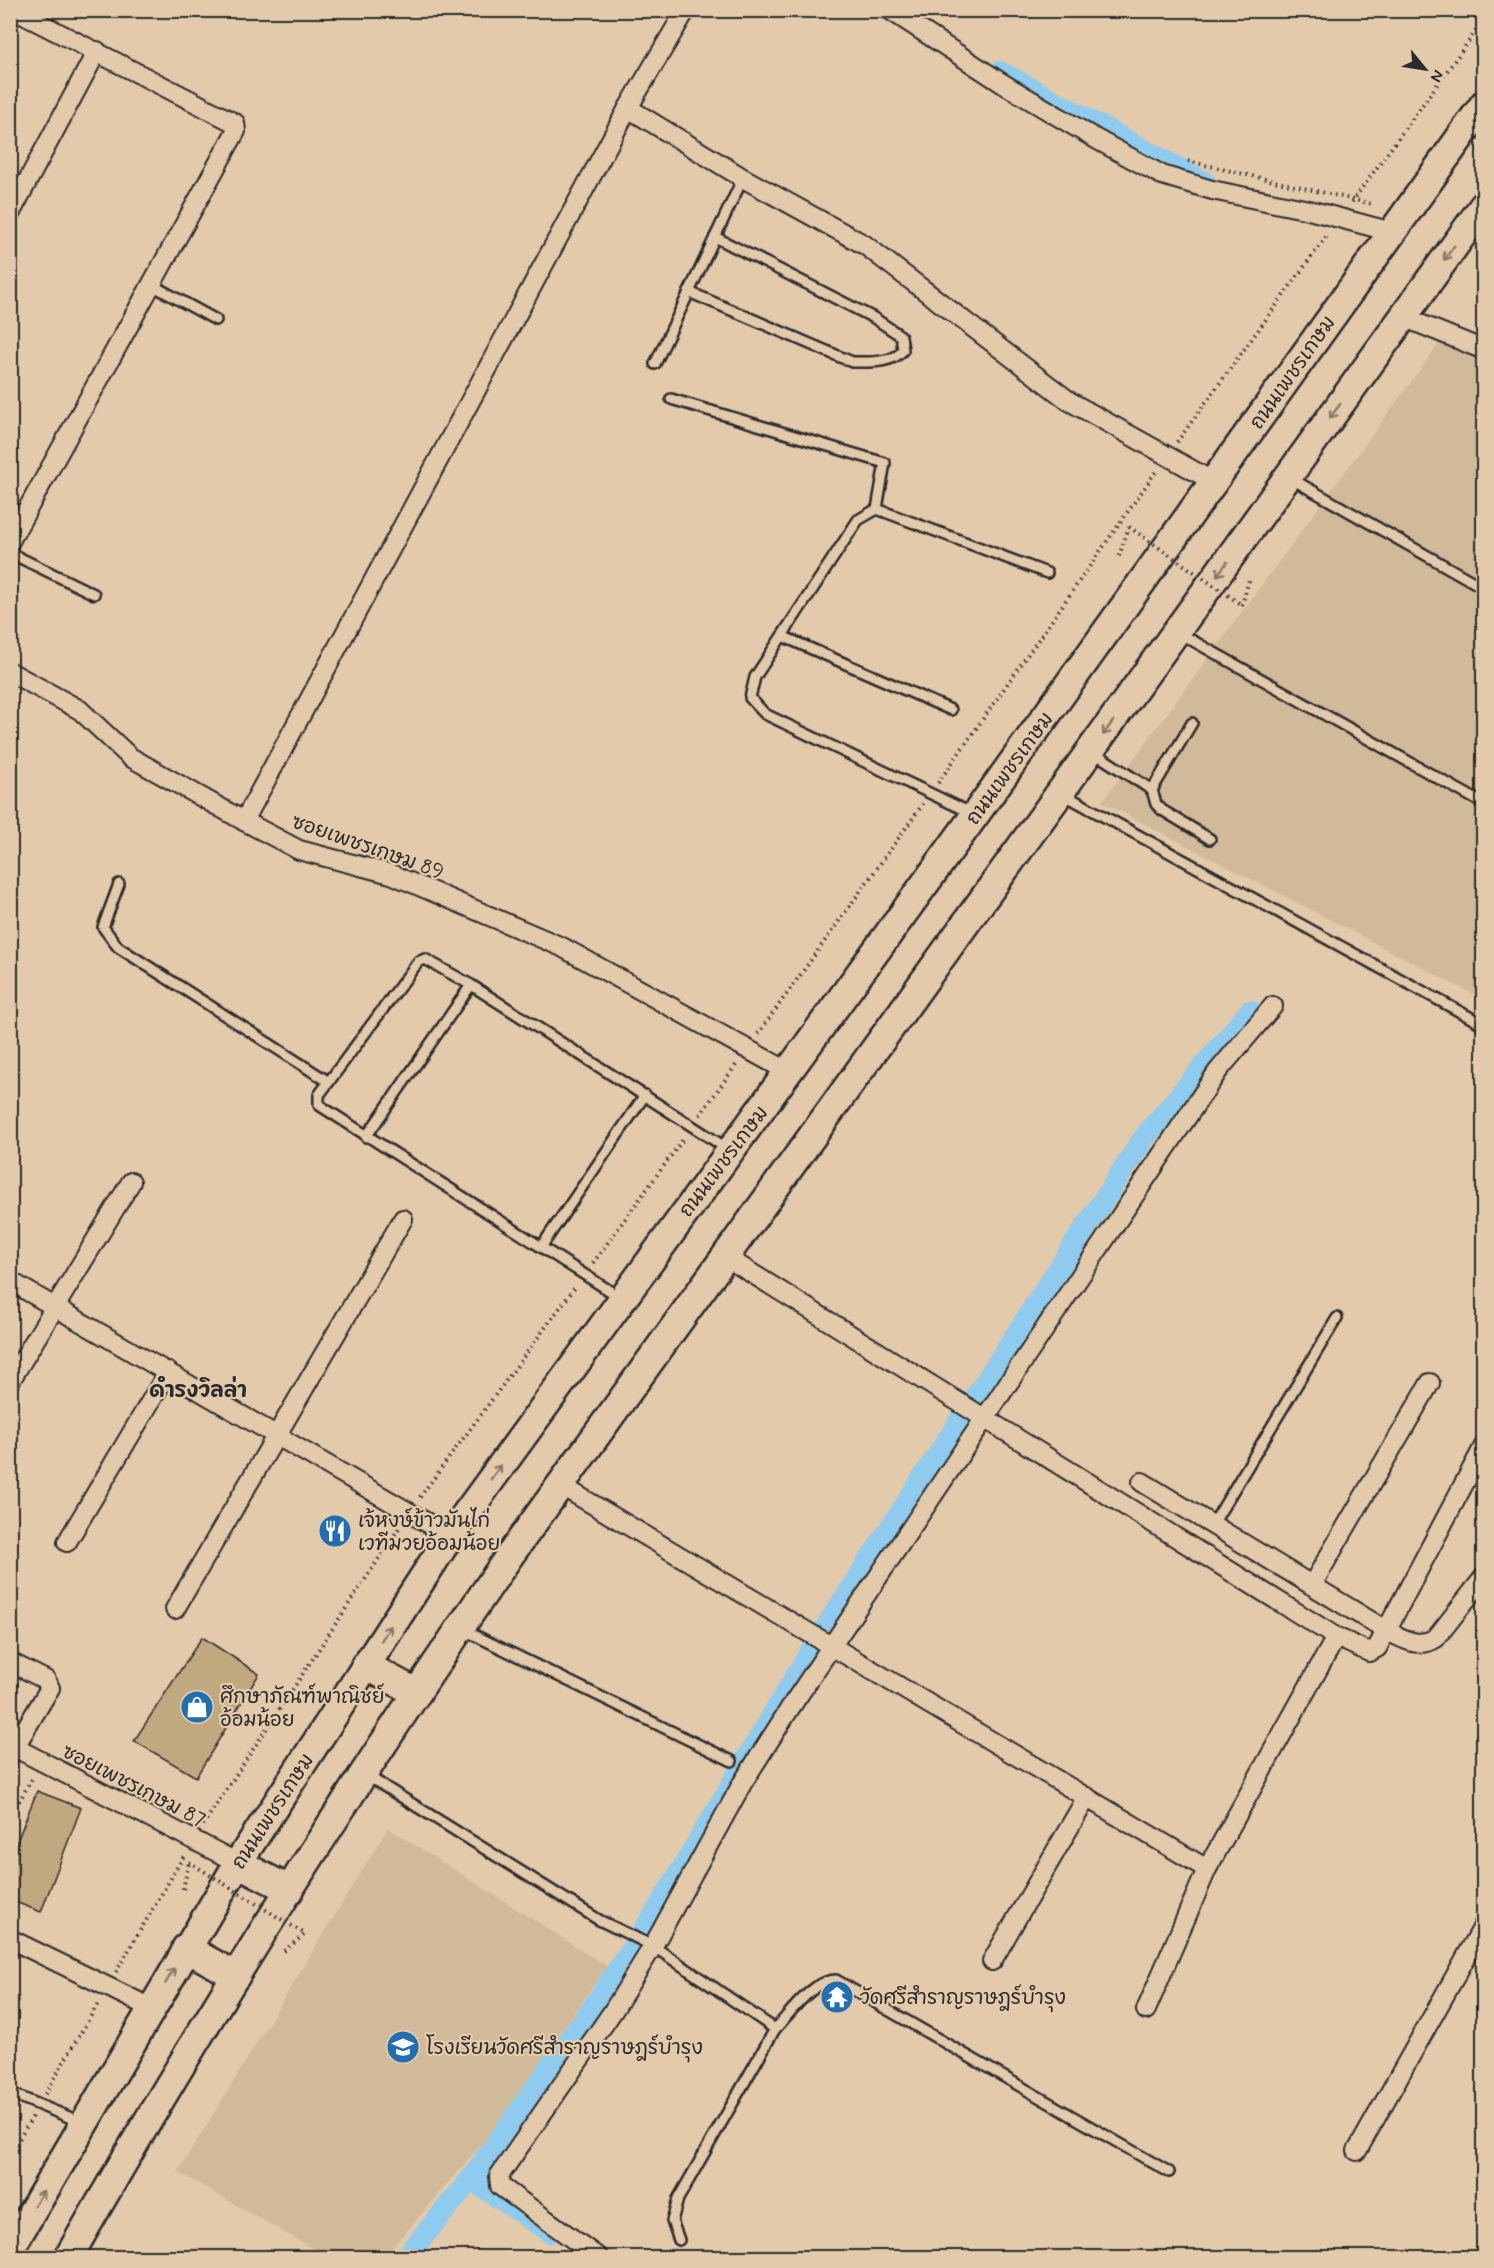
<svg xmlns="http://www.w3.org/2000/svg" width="1494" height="2268" viewBox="0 0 1494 2268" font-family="Mynerve,'Playpen Sans Thai',sans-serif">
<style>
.built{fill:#d1ba99}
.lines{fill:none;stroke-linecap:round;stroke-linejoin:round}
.canal{stroke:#8ecbee;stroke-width:22}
.building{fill:#c0a97e;stroke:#2b2b2b;stroke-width:1.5}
.lane-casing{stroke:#2b2b2b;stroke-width:14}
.street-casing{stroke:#2b2b2b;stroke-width:22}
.primary-casing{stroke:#2b2b2b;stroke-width:32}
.path{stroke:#2b2b2b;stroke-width:4;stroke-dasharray:1.5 4.5;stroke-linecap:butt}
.lane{stroke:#e3caab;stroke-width:9}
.street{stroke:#e3caab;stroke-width:18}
.primary{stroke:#e3caab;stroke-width:27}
.path-bridge{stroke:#2b2b2b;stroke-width:4;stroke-dasharray:1.5 4.5;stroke-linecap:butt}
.oneway{stroke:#877a6b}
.labels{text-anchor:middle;stroke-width:4.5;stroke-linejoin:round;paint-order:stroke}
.street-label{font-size:20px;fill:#2b2b2b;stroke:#e3caab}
.poi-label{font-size:20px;fill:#2b2b2b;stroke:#e3caab;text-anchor:start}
.neighbourhood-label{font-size:21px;font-weight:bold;fill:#2b2b2b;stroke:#e3caab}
</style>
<rect width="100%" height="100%" fill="#e3caab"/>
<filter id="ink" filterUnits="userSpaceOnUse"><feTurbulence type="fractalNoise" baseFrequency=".0167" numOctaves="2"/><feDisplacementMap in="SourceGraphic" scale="12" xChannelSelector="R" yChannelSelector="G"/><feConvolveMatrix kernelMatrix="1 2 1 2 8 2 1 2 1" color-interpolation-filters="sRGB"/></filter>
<g filter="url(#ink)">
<g class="built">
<path d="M1447,333L1483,347V999L1102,802Z"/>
<path d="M388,1828L607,1966L495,2129L384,2257H327L178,2172Z"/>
</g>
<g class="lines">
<g class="canal">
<path d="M1000,72L1205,183"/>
<path d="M471,2179L550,2232"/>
<path d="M405,2258L471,2179L598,2000L660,1906L812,1649L1143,1139L1250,1011"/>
</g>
</g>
<g class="building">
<path d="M202,1637L259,1674L196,1777L134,1741Z"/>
<path d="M37,1791L81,1808L41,1912L10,1900V1859Z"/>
</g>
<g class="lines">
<g class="lane-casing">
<g id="lane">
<path d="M152,285L216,320"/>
<path d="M689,292L852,362C867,362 893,364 903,350L901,336L874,318L715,237"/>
<path d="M655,364L743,178"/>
<path d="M671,399L885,463L877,509"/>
<path d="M1290,478L1484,588"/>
<path d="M10,553L94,594"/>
<path d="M1179,633L1484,804"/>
<path d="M782,636L951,710"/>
<path d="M1093,752L1152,790L1192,723"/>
<path d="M1152,790L1156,804L1162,810L1210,839"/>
<path d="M1063,794L1484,1025"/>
<path d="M973,814L765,714L750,698L755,677L858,520L877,509L1047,573"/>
<path d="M119,884L103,927L118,947L329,1082"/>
<path d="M366,1137L471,985"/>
<path d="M541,1247L645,1095"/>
<path d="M621,1298L319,1105V1095L418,962L425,959L471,985L728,1149"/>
<path d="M1213,1524L1337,1318"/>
<path d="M462,1629L732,1761"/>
<path d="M366,1775L599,1920L653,1946L775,2029L678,2199L672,2221L679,2240"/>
<path d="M775,2029C790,2014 812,1980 836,1980L1169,2172"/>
<path d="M10,2093L81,2122"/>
</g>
</g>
<g class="street-casing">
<g id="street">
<path d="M890,10L1002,83L1096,139L1162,175L1212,190L1309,210L1392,232"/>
<path d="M628,108L743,178L865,245L1069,401L1214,482"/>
<path d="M10,214L97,51"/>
<path d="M1403,317L1484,350"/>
<path d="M10,541L236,131L235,123L14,10"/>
<path d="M10,672L80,710L130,757L244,821L299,850L391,874L562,947L789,1072"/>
<path d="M244,821L628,108L686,10"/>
<path d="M724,1256L1336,1637"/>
<path d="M10,1281L450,1536"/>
<path d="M10,1381L131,1182"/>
<path d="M1142,1482L1387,1631C1404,1639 1418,1649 1436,1638L1484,1577"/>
<path d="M560,1485L1207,1869"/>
<path d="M67,1542L168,1372"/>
<path d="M1312,1585L1430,1383"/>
<path d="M175,1609L403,1219"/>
<path d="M10,1662L46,1680L50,1688L10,1755"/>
<path d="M10,1745L238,1863"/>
<path d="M10,1939L151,2008"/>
<path d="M992,1961L1087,1797"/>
<path d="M1146,2010L1207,1869L1336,1637L1369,1652L1377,1648L1484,1446"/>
<path d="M1357,2151L1484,1925"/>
<path d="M599,2258L500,2186L499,2176L613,2011L653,1946L743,1782L792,1705L1218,1071L1273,1006"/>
</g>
</g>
<g class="primary-casing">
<g id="primary">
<path d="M365,1665L417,1693"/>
<path d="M238,1863L290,1890"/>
<path d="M186,1948L236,1976"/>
<path d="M10,2249L238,1863L450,1536L975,815L1484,104"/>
<path d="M68,2258C205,2018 353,1783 510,1555L1484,205"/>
</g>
</g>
<g class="path">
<path d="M1188,161L1372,204"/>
<path d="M1352,202L1484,20"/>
<path d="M1177,442L1328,234"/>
<path d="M1119,556L1129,527"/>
<path d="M1242,605L1250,576"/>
<path d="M938,783L1157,470"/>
<path d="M758,1034L923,804"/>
<path d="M700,1115L736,1065"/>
<path d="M593,1263L684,1138"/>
<path d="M420,1497L576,1286"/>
<path d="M10,1817L33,1777"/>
<path d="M203,1825L399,1528"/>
<path d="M183,1889L189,1862"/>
<path d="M284,1951L305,1934"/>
<path d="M116,1972L185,1854"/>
<path d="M45,2094L99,2002"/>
<path d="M10,2154L33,2116"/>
</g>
<use href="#lane" class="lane"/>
<use href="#street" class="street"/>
<use href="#primary" class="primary"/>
<g class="path-bridge">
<path d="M1129,527L1242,605"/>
<path d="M189,1862L305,1934"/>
</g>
</g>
<defs><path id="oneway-shaft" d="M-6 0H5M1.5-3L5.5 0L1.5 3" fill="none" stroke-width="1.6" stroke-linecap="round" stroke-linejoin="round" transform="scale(1.5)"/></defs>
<g class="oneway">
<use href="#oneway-shaft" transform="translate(1449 253) rotate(126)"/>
<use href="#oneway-shaft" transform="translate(1335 411) rotate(126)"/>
<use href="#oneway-shaft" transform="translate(1222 569) rotate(126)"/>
<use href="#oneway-shaft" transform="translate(1108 728) rotate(126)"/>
<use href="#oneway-shaft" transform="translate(496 1472) rotate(-54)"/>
<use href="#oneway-shaft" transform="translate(386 1633) rotate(-57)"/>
<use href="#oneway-shaft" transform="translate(170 1976) rotate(-59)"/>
<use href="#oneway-shaft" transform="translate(39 2198) rotate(-60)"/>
</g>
</g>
<defs>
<g id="restaurant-disc" transform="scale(1.725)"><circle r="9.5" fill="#1f6fb2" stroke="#e3caab"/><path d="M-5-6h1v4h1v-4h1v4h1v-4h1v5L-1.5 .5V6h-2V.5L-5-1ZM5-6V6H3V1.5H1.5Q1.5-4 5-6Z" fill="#fff"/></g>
<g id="shop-disc" transform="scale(1.725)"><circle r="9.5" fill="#1f6fb2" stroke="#e3caab"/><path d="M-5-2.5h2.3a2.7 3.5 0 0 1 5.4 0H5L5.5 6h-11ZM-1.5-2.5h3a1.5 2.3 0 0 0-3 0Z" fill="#fff"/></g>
<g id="temple-disc" transform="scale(1.725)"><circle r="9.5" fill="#1f6fb2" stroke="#e3caab"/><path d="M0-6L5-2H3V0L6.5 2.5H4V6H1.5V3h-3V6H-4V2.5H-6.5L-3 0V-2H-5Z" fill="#fff"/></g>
<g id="school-disc" transform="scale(1.725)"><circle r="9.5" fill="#1f6fb2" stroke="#e3caab"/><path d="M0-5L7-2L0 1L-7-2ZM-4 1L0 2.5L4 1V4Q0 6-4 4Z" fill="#fff"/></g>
</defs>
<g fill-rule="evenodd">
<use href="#restaurant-disc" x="335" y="1531"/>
<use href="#shop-disc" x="197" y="1707"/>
<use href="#temple-disc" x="837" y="1997"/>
<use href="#school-disc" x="403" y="2047"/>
</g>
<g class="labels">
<g class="street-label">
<text transform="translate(1292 372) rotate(-55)" y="7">ถนนเพชรเกษม</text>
<text transform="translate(1009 768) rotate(-54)" y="7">ถนนเพชรเกษม</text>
<text transform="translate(368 846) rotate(19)" y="7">ซอยเพชรเกษม 89</text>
<text transform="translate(723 1161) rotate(-53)" y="7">ถนนเพชรเกษม</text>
<text transform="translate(134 1785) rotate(27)" y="7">ซอยเพชรเกษม 87</text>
<text transform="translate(272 1811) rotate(-57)" y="7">ถนนเพชรเกษม</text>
</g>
<g class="poi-label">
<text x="358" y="1527">เจ้หงษ์ข้าวมันไก่<tspan x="358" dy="23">เวทีมวยอ้อมน้อย</tspan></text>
<text x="220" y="1703">ศึกษาภัณฑ์พาณิชย์<tspan x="220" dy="23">อ้อมน้อย</tspan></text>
<text x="860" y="2004">วัดศรีสําราญราษฎร์บํารุง</text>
<text x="426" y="2054">โรงเรียนวัดศรีสําราญราษฎร์บํารุง</text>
</g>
<g class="neighbourhood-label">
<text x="198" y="1397">ดำรงวิลล่า</text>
</g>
</g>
<rect width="1494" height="2268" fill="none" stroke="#e3caab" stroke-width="36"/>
<rect x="18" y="18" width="1458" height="2232" fill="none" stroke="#2b2b2b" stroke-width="2" filter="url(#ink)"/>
<g transform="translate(1425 69) rotate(120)" stroke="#e3caab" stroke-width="4.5" paint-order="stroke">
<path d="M0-4.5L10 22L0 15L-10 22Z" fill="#2b2b2b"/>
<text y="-9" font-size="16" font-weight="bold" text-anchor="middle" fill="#2b2b2b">N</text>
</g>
</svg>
